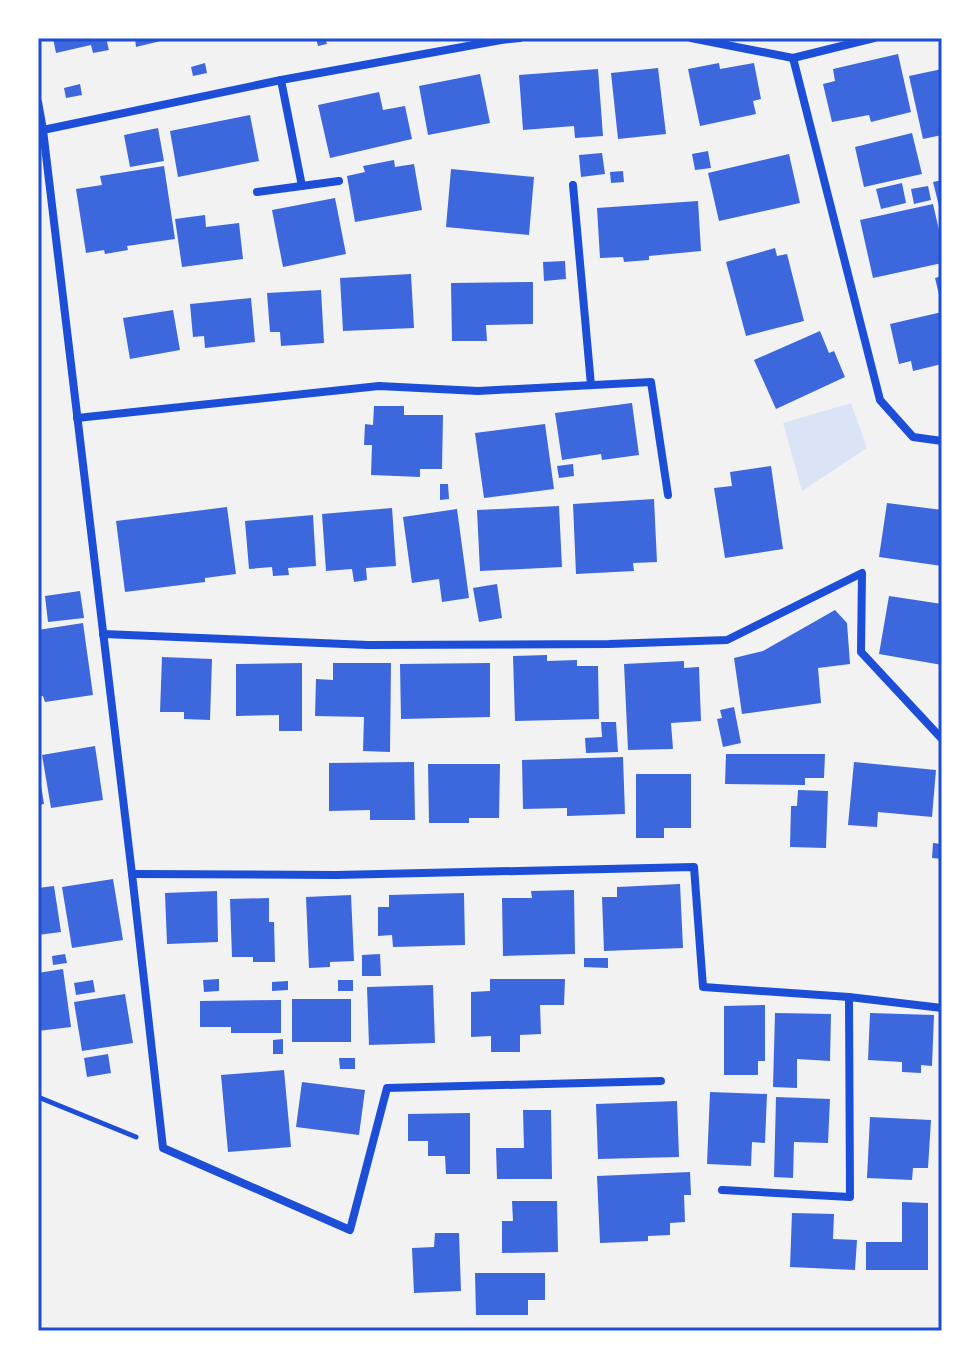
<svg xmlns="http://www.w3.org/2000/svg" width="980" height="1369" viewBox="0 0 980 1369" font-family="'DejaVu Sans',sans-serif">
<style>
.green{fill:#dbe4f7}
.building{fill:#3d67dc}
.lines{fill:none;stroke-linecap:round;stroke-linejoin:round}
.path{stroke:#1d4ed8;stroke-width:5}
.minor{stroke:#1d4ed8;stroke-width:8}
.neatline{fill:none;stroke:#1d4ed8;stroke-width:3}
</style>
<rect width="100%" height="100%" fill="#f2f2f2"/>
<path class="green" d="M851,403L867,448L802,491L783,423Z"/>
<g class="building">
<path d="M53,38H106L109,50L93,53L91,45L56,53Z"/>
<path d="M135,38H169V39L136,47Z"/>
<path d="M316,38H325L327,44L318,46Z"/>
<path d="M898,54L911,112L871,122L869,115L832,122L823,84L835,81L833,69Z"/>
<path d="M205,63L207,73L193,76L191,67Z"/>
<path d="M719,63L720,69L754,63L761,99L753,101L756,114L700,126L688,69Z"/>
<path d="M658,68L666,134L618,139L611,73Z"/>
<path d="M598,69L603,136L575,138L574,126L523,130L519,75Z"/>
<path d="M942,69V135L923,139L909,76Z"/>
<path d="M480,74L490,123L428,135L419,86Z"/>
<path d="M80,84L82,95L66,98L64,88Z"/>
<path d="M379,92L383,110L405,106L412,139L330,158L318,105Z"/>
<path d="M250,115L259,161L178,177L170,131Z"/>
<path d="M158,128L164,161L130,167L124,135Z"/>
<path d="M912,133L922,174L864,187L855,147Z"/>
<path d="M708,151L711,168L695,170L692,154Z"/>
<path d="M602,153L605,174L581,177L579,155Z"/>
<path d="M789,154L800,203L719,221L708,173Z"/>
<path d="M394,160L395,167L414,164L422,210L355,222L347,176L365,172L363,166Z"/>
<path d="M164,166L175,239L127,246L128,250L105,254L104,250L86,253L76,189L102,185L100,176Z"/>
<path d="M451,169L534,177L529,235L446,227Z"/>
<path d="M623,171L624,182L611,183L610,172Z"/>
<path d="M942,180V214H941L933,182Z"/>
<path d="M902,183L906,203L881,209L876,189Z"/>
<path d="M928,186L931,200L914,204L911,189Z"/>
<path d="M335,198L346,254L283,267L272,210Z"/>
<path d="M698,201L701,251L649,256V260L624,262L623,257L600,258L597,208Z"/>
<path d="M933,204L942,243V263L873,278L860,220Z"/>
<path d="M205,215L206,227L239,223L243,259L182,267L175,219Z"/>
<path d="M775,248L777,256L787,254L804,321L746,336L726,262Z"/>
<path d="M565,261L566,279L544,281L543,262Z"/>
<path d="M411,274L414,328L343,331L340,278Z"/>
<path d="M942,276V303H941L935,278Z"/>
<path d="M533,282V324L486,325L487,341H452L451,283Z"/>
<path d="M321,290L324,343L281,346L280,332H270L267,293Z"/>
<path d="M251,298L255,342L205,348L204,336L193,337L190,304Z"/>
<path d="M173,310L180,350L130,359L123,318Z"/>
<path d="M942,312V364L913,371L911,361L899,364L890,324Z"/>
<path d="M820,331L829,353L834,351L845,377L776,409L754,360Z"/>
<path d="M632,403L639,455L602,460L601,454L562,460L555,413Z"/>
<path d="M374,406H404V415H443L442,469H420V477L371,475L372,445H364L365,424L373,425Z"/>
<path d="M545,424L554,489L484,498L475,433Z"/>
<path d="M573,464L574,476L559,478L557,466Z"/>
<path d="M771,466L783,549L725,558L714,488L732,486L730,472Z"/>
<path d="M440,484H448L449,499L440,500Z"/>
<path d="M654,499L657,562L633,563L634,571L576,574L573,504Z"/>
<path d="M887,503L942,510V566L879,557Z"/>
<path d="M559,506L562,567L480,571L477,510Z"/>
<path d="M227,507L236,574L205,578V582L125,592L116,521Z"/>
<path d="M392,508L396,566L366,568L367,580L354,582L352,569L326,571L322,514Z"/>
<path d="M457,509L469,598L442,602L439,579L412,583L403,517Z"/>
<path d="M313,515L316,566L288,568L289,575L273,576L272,567L249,569L245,521Z"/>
<path d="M497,584L502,618L479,622L473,588Z"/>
<path d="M80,591L84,618L48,622L45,596Z"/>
<path d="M889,596L942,604V665L879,654Z"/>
<path d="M835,610L847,623L850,664L818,668L821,703L742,714L734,658L763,651Z"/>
<path d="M83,623L93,695L45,702L43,696L38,697V630Z"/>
<path d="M547,655V661L577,660V666H598L599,719L515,721L513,656Z"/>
<path d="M162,657L212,659L210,720L184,719V712H160Z"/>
<path d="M684,661V668L699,667L701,721L671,723L673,749L628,750L624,664Z"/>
<path d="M302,663V731H279V715L236,716V664Z"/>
<path d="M333,663H391L390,752L363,751L364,717L315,716L316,679L333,680Z"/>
<path d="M490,663V717L401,719L400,664Z"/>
<path d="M734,707L741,743L723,747L717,719L722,718L720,710Z"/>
<path d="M601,722H616L618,752L586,753L585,738L602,737Z"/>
<path d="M95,746L103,800L51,808L42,755Z"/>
<path d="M726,754H825L824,778H805V785L725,784Z"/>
<path d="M623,757L625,814L567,816V808L523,809L522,760Z"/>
<path d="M414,762L415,820H370V810L329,811V763Z"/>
<path d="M854,762L936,770L932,817L878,812L877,827L848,825Z"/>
<path d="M428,764H500L499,818H469V823H429Z"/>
<path d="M636,774H691V828H664V838H636Z"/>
<path d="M38,779H40L44,804L38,805Z"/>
<path d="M798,790L828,791L826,848L790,847L791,806H797Z"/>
<path d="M933,843L942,844V859L932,858Z"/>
<path d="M113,879L123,940L72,948L62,887Z"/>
<path d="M680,884L683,948L604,951L602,897H617V887Z"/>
<path d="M54,886L61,932L38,935V888Z"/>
<path d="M574,890L575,954L503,956L502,898H532L531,891Z"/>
<path d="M217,891L218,942L167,944L165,893Z"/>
<path d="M464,893L465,945L393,947L392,935L378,936V907H389V895Z"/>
<path d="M351,895L354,961L330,962V967L309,968L306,897Z"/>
<path d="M269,898V922H274L275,962H253V957H232L230,899Z"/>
<path d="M65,954L67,963L53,965L52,956Z"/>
<path d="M380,954L381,976H362V955Z"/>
<path d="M584,958H608V968L584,967Z"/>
<path d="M63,969L71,1027L38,1031V973Z"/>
<path d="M219,979V991L204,992L203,980Z"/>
<path d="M490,979H565L564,1005H540L541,1034L520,1035V1052H491V1036L471,1037V992L490,991Z"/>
<path d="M93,980L95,992L76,995L74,983Z"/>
<rect x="338" y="980" width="15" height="11"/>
<path d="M288,981V990L272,991V982Z"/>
<path d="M433,985L435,1043L369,1045L367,987Z"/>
<path d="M125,994L133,1043L82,1051L74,1002Z"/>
<rect x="292" y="999" width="59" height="43"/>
<path d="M281,1000V1033H231V1027H200V1001Z"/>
<path d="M765,1005V1061H758V1075H724V1006Z"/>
<path d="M775,1013L831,1014L830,1061L797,1059V1088L773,1087Z"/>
<path d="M870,1013L934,1015L932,1066L921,1065V1073L902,1072V1062L868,1060Z"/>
<path d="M283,1039V1054H273V1040Z"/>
<path d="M108,1054L111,1073L87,1077L84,1058Z"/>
<path d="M339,1058H355V1069H340Z"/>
<path d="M284,1070L291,1147L228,1152L221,1075Z"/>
<path d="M302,1082L365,1090L359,1135L296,1127Z"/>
<path d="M710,1092L767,1094L765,1143L752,1142L751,1166L707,1164Z"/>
<path d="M776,1097L830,1099L828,1143L794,1142L793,1178L774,1177Z"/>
<path d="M677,1101L679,1157L598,1159L596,1104Z"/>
<path d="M523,1110H551L552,1179H497L496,1148H524Z"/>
<path d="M470,1113V1174H446L445,1156H428V1141H408V1114Z"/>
<path d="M870,1117L931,1120L928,1168H913L912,1180L867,1178Z"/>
<path d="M690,1172L691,1195H684L685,1222L670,1223V1235L648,1236V1241L600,1243L597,1176Z"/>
<path d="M512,1201H557L558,1252L502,1253V1221H513Z"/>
<path d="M902,1202L928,1203V1270H866V1242H902Z"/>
<path d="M792,1213L834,1214L833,1239L857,1240L855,1270L790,1267Z"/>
<path d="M435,1233H459L461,1291L414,1293L412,1248L434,1247Z"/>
<path d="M475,1273H545V1300H528V1315H476Z"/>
</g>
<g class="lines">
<path class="path" d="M38,1097L136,1137"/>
<g class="minor">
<path d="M691,38L793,58L874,38"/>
<path d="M793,58L880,400L913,437L942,441"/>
<path d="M281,80L302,186"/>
<path d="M38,102L43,130L132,874L163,1148L350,1230L387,1088L661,1081"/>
<path d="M43,130L281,80L501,40L520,38"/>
<path d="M573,185L591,385"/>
<path d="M257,192L339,181"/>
<path d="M77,418L379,386L478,391L651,382L668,495"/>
<path d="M103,634L368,645L609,644L727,640L862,573L861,652L942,739"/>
<path d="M132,874L336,875L694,867L703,987L849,997L942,1008"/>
<path d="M722,1190L850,1197L849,997"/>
</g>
</g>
<rect width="980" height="1369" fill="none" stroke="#ffffff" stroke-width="80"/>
<rect x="40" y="40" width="900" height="1289" class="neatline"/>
</svg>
